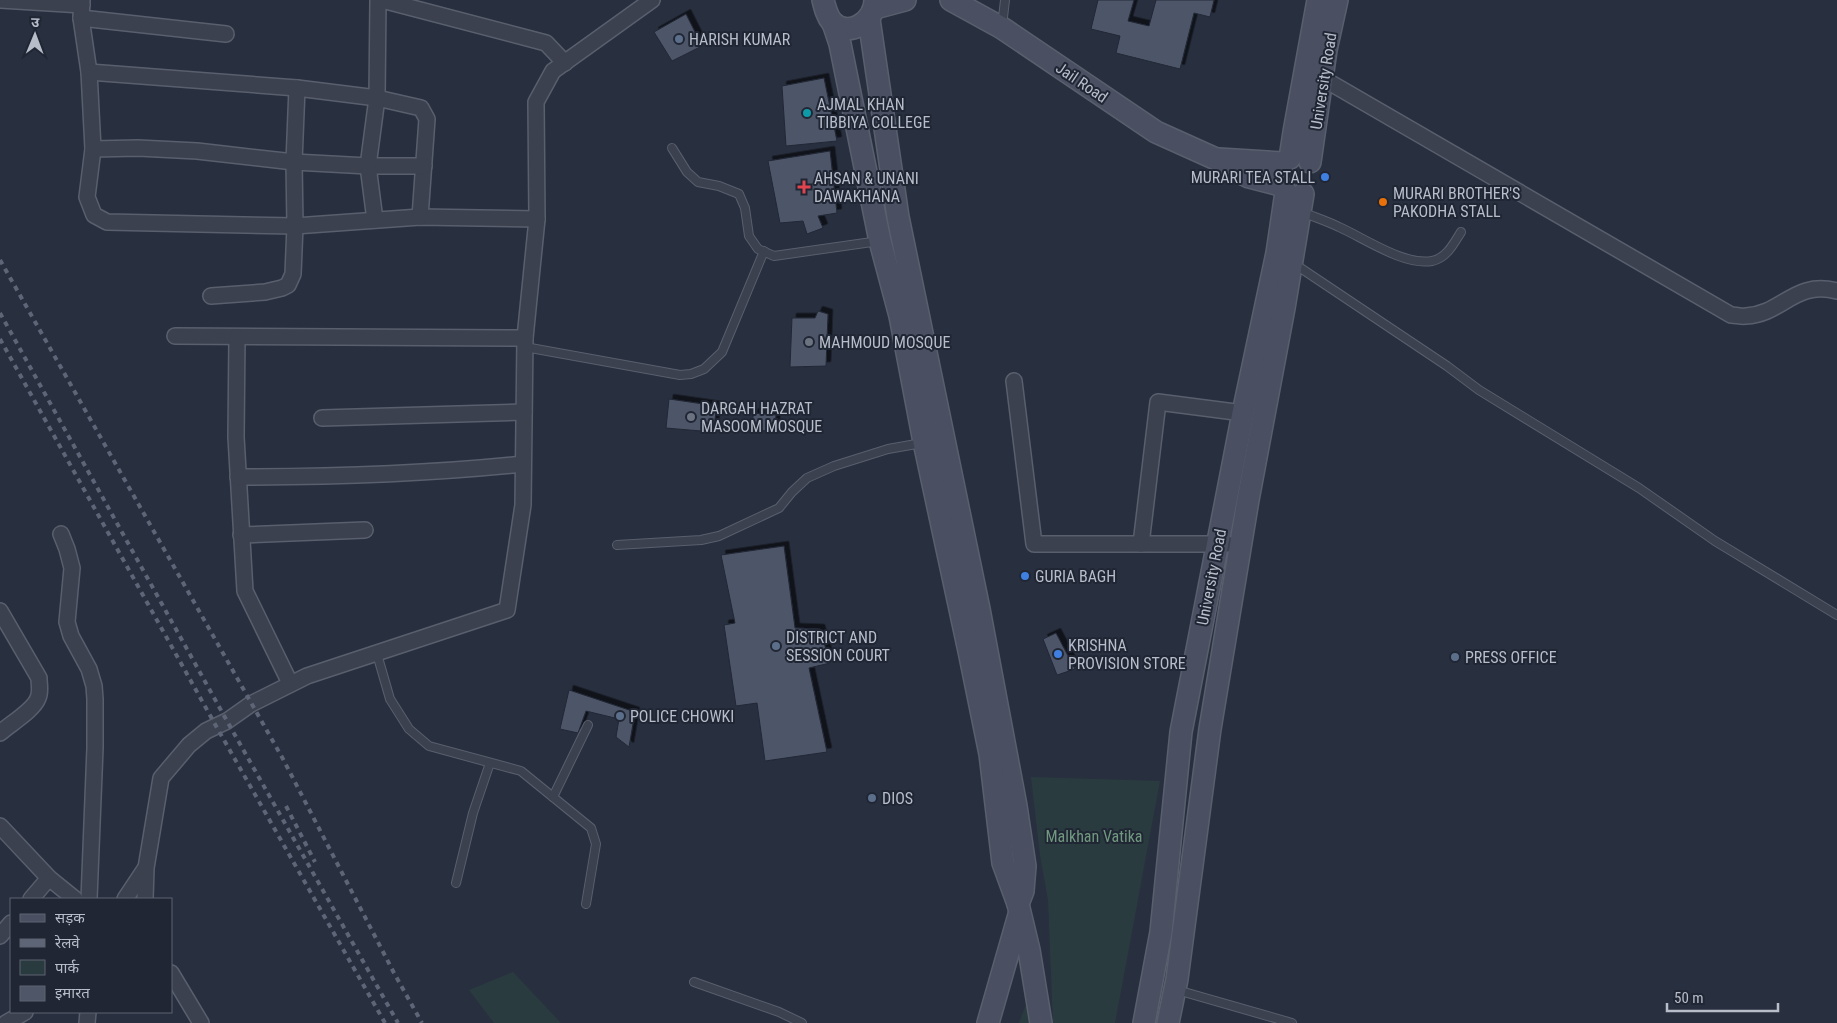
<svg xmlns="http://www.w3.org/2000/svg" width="1837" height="1023" viewBox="0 0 1837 1023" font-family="'Roboto Condensed','Noto Sans Devanagari',sans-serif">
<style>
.green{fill:#2a3b40}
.building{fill:#4e5668;stroke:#222836;filter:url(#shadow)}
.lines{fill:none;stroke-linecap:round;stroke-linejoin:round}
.lane-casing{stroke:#595f6d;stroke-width:10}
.street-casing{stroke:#595f6d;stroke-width:18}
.secondary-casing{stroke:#595f6d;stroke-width:24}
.lane{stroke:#3c414f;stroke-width:8}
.street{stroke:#3c414f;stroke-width:15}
.secondary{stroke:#4a5062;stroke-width:21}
.rail{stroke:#5e6576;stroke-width:4;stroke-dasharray:5 5;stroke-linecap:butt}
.service-dot{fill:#5c6f8a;stroke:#202634;stroke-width:2}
.culture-dot{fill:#0f9aa8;stroke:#202634;stroke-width:2}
.shop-dot{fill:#3f7fe0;stroke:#202634;stroke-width:2}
.health-dot{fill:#e0444e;stroke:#202634;stroke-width:2}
.food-dot{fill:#e8710a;stroke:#202634;stroke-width:2}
.worship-dot{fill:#6b7280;stroke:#202634;stroke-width:2}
.labels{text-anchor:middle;stroke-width:4;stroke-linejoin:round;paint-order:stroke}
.poi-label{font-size:16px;fill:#b8bdca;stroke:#202634;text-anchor:start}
.street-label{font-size:16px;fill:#b8bdca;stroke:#202634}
.park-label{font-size:16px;fill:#71997f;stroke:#202634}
</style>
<defs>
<filter id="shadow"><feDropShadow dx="4.5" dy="-4.5" stdDeviation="0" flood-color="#0009"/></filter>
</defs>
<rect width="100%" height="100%" fill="#282f3f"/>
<g class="green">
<path d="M1031,777L1160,781L1115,1023H1053L1048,900L1040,855Z"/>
<path d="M513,972L561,1023H494L469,990Z"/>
<path d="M1028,999L1034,1023H1019Z"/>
</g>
<g class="building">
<path d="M1098,0H1134L1128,21L1149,26L1156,0H1214L1210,17L1194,13L1180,69L1116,53L1120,36L1091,29Z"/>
<path d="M686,14L702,46L672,61L654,32Z"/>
<path d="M824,78L837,141L786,146L782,86Z"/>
<path d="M830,151L837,213L818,216L823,228L807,234L803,221L780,223L768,161Z"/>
<path d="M818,311L828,314L826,366L790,367L792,318H815Z"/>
<path d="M669,399L717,406L713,432L666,428Z"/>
<path d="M754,413L776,415L774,432L750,429Z"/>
<path d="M784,546L795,628L820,629L830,663L809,668L827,752L765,761L757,703L736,706L724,625L735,623L721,555Z"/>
<path d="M1056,633L1075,669L1057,675L1043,639Z"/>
<path d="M569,690L635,712L629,747L616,737L619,719L586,711L578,733L560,729Z"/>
</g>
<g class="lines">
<g class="lane-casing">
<g id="lane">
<path d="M1002,26L1005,0"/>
<path d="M672,148L687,172L698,182L719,186L739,194L745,208L749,236L758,249L774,256L879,241"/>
<path d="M1302,212C1314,217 1327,221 1339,227C1364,238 1404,266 1432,261C1447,258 1454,243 1461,232"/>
<path d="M1293,263L1447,366L1479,390L1639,488L1715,541L1837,615"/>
<path d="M525,347L680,375L691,374L704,369L722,352L764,251"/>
<path d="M617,545L701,540L719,536L779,508L792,492L807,478L834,466L888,449L922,443"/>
<path d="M377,654L390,699L409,729L429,746L521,771L591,828L596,844L586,904"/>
<path d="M553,797L588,725"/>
<path d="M456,883L473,813L490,763"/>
<path d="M694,982L779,1012L802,1023"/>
<path d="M1177,990L1292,1023"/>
</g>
</g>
<g class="street-casing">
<g id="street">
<path d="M0,0L82,5"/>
<path d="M82,0L81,18L89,72L93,149L87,197L94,215L107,222L295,226L420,217L537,219"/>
<path d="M382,0L546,43L565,63"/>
<path d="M81,18L226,34"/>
<path d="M89,72L297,88L377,98L421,108L427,119L420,217"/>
<path d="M1322,78L1731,315C1736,315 1742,317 1746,316C1783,314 1794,280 1837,291"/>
<path d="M93,149L138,148L197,151L294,162L368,166H424"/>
<path d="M375,220L368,166L377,98L378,0"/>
<path d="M211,296L265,292L282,288L288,285L293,274L295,226L294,162L297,88"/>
<path d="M175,336L525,338"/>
<path d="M237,337L236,437L245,591L290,683"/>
<path d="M1014,381L1034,544H1227"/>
<path d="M322,418L524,412"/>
<path d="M238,477C333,477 428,474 523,464"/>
<path d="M61,534L67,549L72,568L67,622L71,636L89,669L94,686L95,699V748L89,899"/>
<path d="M241,535L365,530"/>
<path d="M1141,544L1158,402L1243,413"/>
<path d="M0,611L39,678C39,685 41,692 38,698C34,710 10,724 0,733"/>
<path d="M0,826L49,878L75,899"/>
<path d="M31,899L49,878"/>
<path d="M125,899L145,869"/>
<path d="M145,899L146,868L161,778L189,745L206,731L227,721L251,704L307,676L507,610L523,505L525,338L537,219L536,102L553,71L652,0"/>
<path d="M0,936L11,923"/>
<path d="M171,973L201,1023"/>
<path d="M6,1023L25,1012"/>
<path d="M87,1023L88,1012"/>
</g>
</g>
<g class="secondary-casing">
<g id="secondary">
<path d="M823,0C825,8 827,16 832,22C849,39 875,21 875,0"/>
<path d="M951,0L1002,28L1156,132L1216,159L1227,166L1249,177L1280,185"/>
<path d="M875,8L905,0"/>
<path d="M869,19L898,217L979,609L1016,806L1025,866L1023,891L1018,904"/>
<path d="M833,23L840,44L880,241L900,316L924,442L969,651L990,754L1003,863L1018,904L1029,950L1041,1023"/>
<path d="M1290,158L1294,132L1318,0"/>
<path d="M1219,159L1283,163"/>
<path d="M1310,162L1326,50L1337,0"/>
<path d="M988,1023L1019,915"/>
<path d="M1144,1023L1161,932L1181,732L1243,413L1277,253L1286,192"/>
<path d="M1168,1023L1177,979L1210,729L1248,500L1284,308L1303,194"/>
</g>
</g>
<use href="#lane" class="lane"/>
<use href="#street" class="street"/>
<use href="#secondary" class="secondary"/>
<g class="rail">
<path d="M0,260L283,759L394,973L422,1023"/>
<path d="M0,313L227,721L398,1023"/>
<path d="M0,339L216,726L385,1023"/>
<path d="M286,806L315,862"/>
</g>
</g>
<g class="service-dot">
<circle cx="679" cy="39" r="5"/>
<circle cx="776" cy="646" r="5"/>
<circle cx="1455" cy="657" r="5"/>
<circle cx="620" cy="716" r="5"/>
<circle cx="872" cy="798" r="5"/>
</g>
<circle class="culture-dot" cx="807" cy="113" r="5"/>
<g class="shop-dot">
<circle cx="1325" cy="177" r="5"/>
<circle cx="1025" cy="576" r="5"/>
<circle cx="1058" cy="654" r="5"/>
</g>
<path class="health-dot" d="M801.5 179.5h5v5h5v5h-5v5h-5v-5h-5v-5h5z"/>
<circle class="food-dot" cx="1383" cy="202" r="5"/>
<g class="worship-dot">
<circle cx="809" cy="342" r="5"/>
<circle cx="691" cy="417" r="5"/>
</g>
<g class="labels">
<g class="poi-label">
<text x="689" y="45">HARISH KUMAR</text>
<text x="817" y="110">AJMAL KHAN<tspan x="817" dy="18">TIBBIYA COLLEGE</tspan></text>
<text x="1315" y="183" text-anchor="end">MURARI TEA STALL</text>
<text x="814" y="184">AHSAN &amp; UNANI<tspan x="814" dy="18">DAWAKHANA</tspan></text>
<text x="1393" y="199">MURARI BROTHER'S<tspan x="1393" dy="18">PAKODHA STALL</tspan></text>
<text x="819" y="348">MAHMOUD MOSQUE</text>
<text x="701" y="414">DARGAH HAZRAT<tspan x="701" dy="18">MASOOM MOSQUE</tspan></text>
<text x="1035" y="582">GURIA BAGH</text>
<text x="786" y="643">DISTRICT AND<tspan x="786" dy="18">SESSION COURT</tspan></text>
<text x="1068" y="651">KRISHNA<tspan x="1068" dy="18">PROVISION STORE</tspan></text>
<text x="1465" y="663">PRESS OFFICE</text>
<text x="630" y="722">POLICE CHOWKI</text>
<text x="882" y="804">DIOS</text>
</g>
<g class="street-label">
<text transform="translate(1323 81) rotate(-81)" y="6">University Road</text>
<text transform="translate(1082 82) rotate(34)" y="6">Jail Road</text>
<text transform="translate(1211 577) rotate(-79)" y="6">University Road</text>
</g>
<g class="park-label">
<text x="1094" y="842">Malkhan Vatika</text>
</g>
</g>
<rect x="10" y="898" width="162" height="115" fill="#202634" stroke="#5d6270"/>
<rect x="20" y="914" width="25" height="8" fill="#4a5062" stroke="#5d6270"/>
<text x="55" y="923" font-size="15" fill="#b8bdca">सड़क</text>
<rect x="20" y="939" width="25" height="8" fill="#5e6576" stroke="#5d6270"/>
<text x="55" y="948" font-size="15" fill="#b8bdca">रेलवे</text>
<rect x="20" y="960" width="25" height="15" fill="#2a3b40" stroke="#5d6270"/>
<text x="55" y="973" font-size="15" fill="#b8bdca">पार्क</text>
<rect x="20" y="986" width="25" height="15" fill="#4e5668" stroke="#5d6270"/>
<text x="55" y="998" font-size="15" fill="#b8bdca">इमारत</text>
<g transform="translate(35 35) rotate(1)" stroke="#202634" stroke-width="4" paint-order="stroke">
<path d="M0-4L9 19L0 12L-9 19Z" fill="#b8bdca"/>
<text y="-8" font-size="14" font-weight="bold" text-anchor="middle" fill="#b8bdca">उ</text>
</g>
<path d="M1667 1003v8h111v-8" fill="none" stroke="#b8bdca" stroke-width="2.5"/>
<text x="1674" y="1003" font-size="15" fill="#b8bdca" stroke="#202634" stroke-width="4" paint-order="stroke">50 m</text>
</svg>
